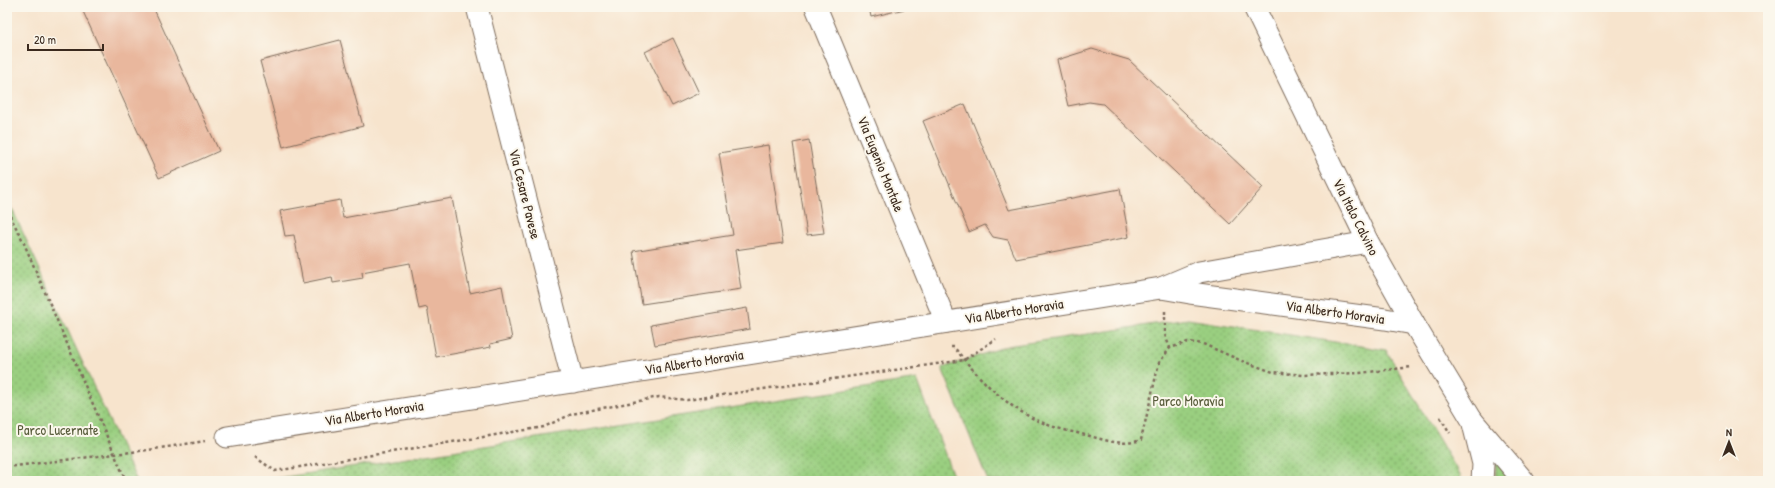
<svg xmlns="http://www.w3.org/2000/svg" width="1775" height="488" viewBox="0 0 1775 488" font-family="'Patrick Hand',sans-serif">
<style>
.grass{fill:#9acf80;stroke:#6a7c4f}
.park{fill:url(#park-dots);stroke:#6a7c4f}
.building{fill:#e9b79d}
.lines{fill:none;stroke-linecap:round;stroke-linejoin:round}
.street-casing{stroke:#7d6b5b;stroke-width:23}
.path{stroke:#7d6b5b;stroke-width:2.5;stroke-dasharray:3 3;stroke-linecap:butt}
.street{stroke:#fff;stroke-width:21}
.labels{text-anchor:middle;stroke-width:4;stroke-linejoin:round;paint-order:stroke}
.street-label{font-size:14px;fill:#3b2a1e;stroke:#fbf7ec}
.park-label{font-size:14px;fill:#585c3b;stroke:#fbf7ec}
</style>
<defs>
<pattern id="park-dots" width="8" height="8" patternUnits="userSpaceOnUse"><rect width="8" height="8" fill="#9acf80"/><path d="M2 2h.1M6 6h.1" fill="none" stroke="#7fa868" stroke-width="1.8" stroke-linecap="round"/></pattern>
</defs>
<rect width="100%" height="100%" fill="#fbf7ec"/>
<filter id="ink" filterUnits="userSpaceOnUse"><feTurbulence type="fractalNoise" baseFrequency=".025" numOctaves="2"/><feDisplacementMap in="SourceGraphic" scale="8" xChannelSelector="R" yChannelSelector="G"/><feConvolveMatrix kernelMatrix="1 2 1 2 8 2 1 2 1" color-interpolation-filters="sRGB"/></filter>
<filter id="wash" filterUnits="userSpaceOnUse"><feTurbulence type="fractalNoise" baseFrequency=".012" numOctaves="4" result="noise"/><feDisplacementMap in="SourceGraphic" scale="16" xChannelSelector="R" yChannelSelector="G"/><feGaussianBlur stdDeviation="0.9" result="paint"/><feColorMatrix in="noise" values="0 0 0 0 0 0 0 0 0 0 0 0 0 0 0 0 0 1.4 0 .05"/><feComposite in="paint" operator="in"/></filter>
<g filter="url(#wash)">
<rect width="100%" height="100%" fill="#f7e4cd"/>
<path class="grass" d="M1496,459L1512,481H1496Z"/>
<g class="park">
<path d="M7,201L13,211L137,481H7Z"/>
<path d="M1188,319L1386,350L1461,477L1459,481H988L942,368L1007,346Z"/>
<path d="M917,379L955,481H259Z"/>
</g>
<g id="blocks">
<g class="building">
<path d="M81,7H153L219,151L159,178Z"/>
<path d="M869,7H909V8L871,17Z"/>
<path d="M673,38L699,93L672,106L645,52Z"/>
<path d="M340,40L363,126L283,147L260,61Z"/>
<path d="M1092,49L1129,60L1263,187L1230,224L1103,104L1089,102L1068,106L1057,60Z"/>
<path d="M965,104L1009,210L1120,189L1129,237L1016,259L1008,240L993,237L985,225L969,232L923,121Z"/>
<path d="M809,140L824,233L807,235L793,143Z"/>
<path d="M768,145L783,243L735,250L741,289L642,304L633,251L733,235L719,153Z"/>
<path d="M452,198L470,293L502,286L512,339L490,344L491,347L436,357L427,307L419,309L410,263L362,272L363,278L333,283L332,277L303,283L294,235L285,236L280,211L340,200L343,218Z"/>
<path d="M747,308L750,329L655,345L651,325Z"/>
</g>
</g>
</g>
<g filter="url(#ink)">
<use href="#blocks" fill-opacity="0" stroke="#7d6b5b" stroke-width="1"/>
<g class="lines">
<g class="street-casing">
<g id="street">
<path d="M477,7L573,382"/>
<path d="M816,7L946,322"/>
<path d="M1254,7L1368,242L1414,324L1472,420"/>
<path d="M1161,288L1190,293L1385,319L1414,324"/>
<path d="M227,437L1161,288L1199,272L1368,242"/>
<path d="M1482,481L1483,464L1472,420L1524,481"/>
</g>
</g>
<g class="path">
<path d="M7,210L23,241L126,481"/>
<path d="M1165,311V335L1170,348"/>
<path d="M951,347H954C980,380 1010,412 1051,426C1063,430 1077,433 1090,436C1107,441 1123,446 1141,440L1159,363L1170,348L1188,342L1203,344L1242,361L1273,372L1303,375L1360,373L1412,367"/>
<path d="M1440,417L1450,433"/>
<path d="M255,457L275,471L544,427L572,414L659,397L687,400L964,360L996,339"/>
<path d="M7,467L148,450L205,441"/>
</g>
<use href="#street" class="street"/>
</g>
</g>
<g class="labels">
<g class="street-label">
<text transform="translate(881 164) rotate(68)" y="5">Via Eugenio Montale</text>
<text transform="translate(525 194) rotate(76)" y="5">Via Cesare Pavese</text>
<text transform="translate(1356 217) rotate(63)" y="5">Via Italo Calvino</text>
<text transform="translate(1014 311) rotate(-9)" y="5">Via Alberto Moravia</text>
<text transform="translate(1335 312) rotate(8)" y="5">Via Alberto Moravia</text>
<text transform="translate(694 362) rotate(-9)" y="5">Via Alberto Moravia</text>
<text transform="translate(374 413) rotate(-9)" y="5">Via Alberto Moravia</text>
</g>
<g class="park-label">
<text x="1188" y="406">Parco Moravia</text>
<text x="58" y="435">Parco Lucernate</text>
</g>
</g>
<rect width="1775" height="488" fill="none" stroke="#fbf7ec" stroke-width="24"/>
<g transform="translate(1729 442)" stroke="#fbf7ec" stroke-width="3" paint-order="stroke">
<path d="M0-3L7 15L0 10L-7 15Z" fill="#3b2a1e"/>
<text y="-6" font-size="11" font-weight="bold" text-anchor="middle" fill="#3b2a1e">N</text>
</g>
<path d="M28 44v6h75v-6" fill="none" stroke="#3b2a1e" stroke-width="2"/>
<text x="34" y="44" font-size="12" fill="#3b2a1e" stroke="#fbf7ec" stroke-width="3" paint-order="stroke">20 m</text>
</svg>
